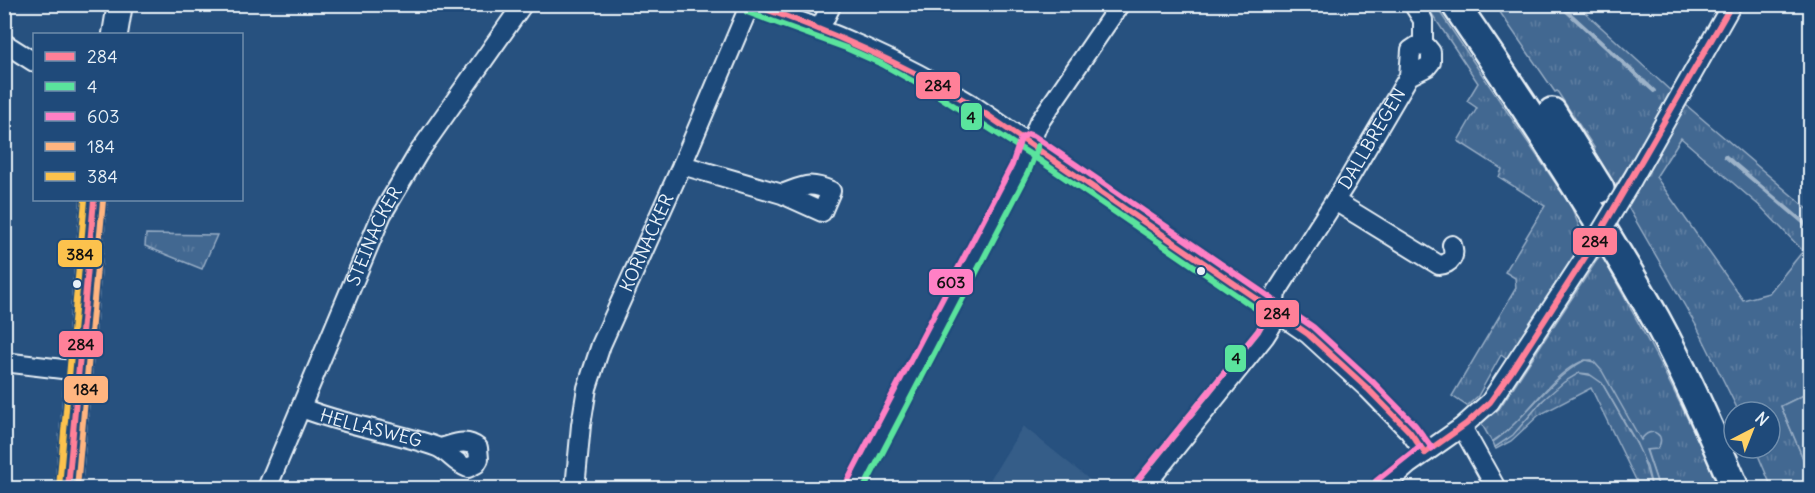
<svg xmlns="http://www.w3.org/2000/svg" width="1815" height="493" viewBox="0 0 1815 493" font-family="Delius,sans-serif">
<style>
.built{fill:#355d88}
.grass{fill:url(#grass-tufts);stroke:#96acc4;stroke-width:1.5;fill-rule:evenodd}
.pitch{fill:#436891;stroke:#96acc4;stroke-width:1.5}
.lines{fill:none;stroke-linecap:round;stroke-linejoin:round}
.stream{stroke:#9db3c9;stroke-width:4}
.minor-casing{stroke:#e8f1f8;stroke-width:22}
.major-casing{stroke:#e8f1f8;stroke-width:28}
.highway-casing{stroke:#e8f1f8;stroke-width:32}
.minor{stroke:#1f4a7a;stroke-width:18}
.major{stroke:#1f4a7a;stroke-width:24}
.highway{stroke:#1f4a7a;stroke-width:27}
.minor-bridge-casing{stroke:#e8f1f8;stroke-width:22;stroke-linecap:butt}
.minor-bridge{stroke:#1f4a7a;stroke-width:18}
.bus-1-casing{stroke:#1f4a7a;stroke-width:10}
.bus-2-casing{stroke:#1f4a7a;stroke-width:10}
.bus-3-casing{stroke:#1f4a7a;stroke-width:10}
.bus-4-casing{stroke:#1f4a7a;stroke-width:10}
.bus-5-casing{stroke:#1f4a7a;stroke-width:10}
.bus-1{stroke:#ff8098;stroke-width:6}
.bus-2{stroke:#5ae49d;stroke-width:6}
.bus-3{stroke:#ff80c5;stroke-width:6}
.bus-4{stroke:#ffb580;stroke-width:6}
.bus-5{stroke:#fcc24d;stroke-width:6}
.bus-dot{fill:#e8f1f8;stroke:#1f4a7a;stroke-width:2}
.labels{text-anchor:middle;stroke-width:4.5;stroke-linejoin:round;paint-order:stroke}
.street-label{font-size:18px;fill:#e8f1f8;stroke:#1f4a7a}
.line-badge{stroke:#1f4a7a;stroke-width:2}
.pale-badge-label{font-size:16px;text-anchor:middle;font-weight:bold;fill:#111}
</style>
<defs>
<pattern id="grass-tufts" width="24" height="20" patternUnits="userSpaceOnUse" patternTransform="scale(1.5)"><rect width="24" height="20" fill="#436891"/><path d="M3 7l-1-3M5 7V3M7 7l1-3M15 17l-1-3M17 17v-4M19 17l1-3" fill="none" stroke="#5e7ea1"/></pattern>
</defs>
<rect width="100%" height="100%" fill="#27517f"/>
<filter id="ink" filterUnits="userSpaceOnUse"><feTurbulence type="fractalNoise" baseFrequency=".0167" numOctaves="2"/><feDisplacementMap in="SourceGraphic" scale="12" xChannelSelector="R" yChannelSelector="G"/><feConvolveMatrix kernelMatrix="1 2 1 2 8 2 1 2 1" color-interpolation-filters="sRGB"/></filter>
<g filter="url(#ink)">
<path class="built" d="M1023,426L1100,488H985Z"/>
<g class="grass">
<path d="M1426,5H1435L1571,206L1583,236L1579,251L1508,360L1501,355L1478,396L1467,406L1452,396L1516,288L1515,278L1505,272L1545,206L1499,177L1502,169L1458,141L1477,108L1467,101L1478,83Z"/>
<path d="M1495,5H1577L1686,105L1810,211V392L1781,406L1810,475V488H1772L1755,448H1770V412H1739L1697,327L1628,207L1647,170L1644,152L1632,160L1615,187L1593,151L1595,149L1557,91L1555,92ZM1681,138L1762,208L1803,251L1769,293L1743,300L1656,177Z"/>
<path d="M146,234L217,235L202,269L145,246Z"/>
<path d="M1601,254C1643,331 1685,407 1719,488H1659L1647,451L1591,360C1564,359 1527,414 1508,431C1503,435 1497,438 1492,442L1481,423L1499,409Z"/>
<path d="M1579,373L1594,376L1602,383L1641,452L1652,488H1640L1591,388L1539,415L1511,441L1496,449L1495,447C1501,443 1508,439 1514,433C1535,413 1551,383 1579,373Z"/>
</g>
<g class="pitch">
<path d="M1585,360L1594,362L1602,371L1641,440C1651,424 1668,436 1657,449L1646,450L1659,488H1652L1647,467L1635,440L1602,383L1589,374L1579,373L1564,382L1542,401L1513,435L1495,447L1493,442C1527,418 1547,380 1585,360Z"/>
<path d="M1810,392V475L1781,406Z"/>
</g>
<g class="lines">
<g class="stream">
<path d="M1559,4L1654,91"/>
<path d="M1725,156L1810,228"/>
</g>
<g class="minor-casing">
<g id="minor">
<path d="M750,4C830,30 899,60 971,104L1308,334L1368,389L1409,431L1425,453"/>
<path d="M1413,4L1423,20V46"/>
<path d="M820,28L832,4"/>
<path d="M4,43L34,62"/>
<path d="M682,165L782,194L822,212L831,191C809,181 804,186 782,194"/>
<path d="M1632,180L1732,4"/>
<path d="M1335,201L1439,265C1451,264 1456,256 1452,245"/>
<path d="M4,362L79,371"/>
<path id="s1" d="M302,408C346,426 393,431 437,447C448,451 454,463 468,468L476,464L479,459L478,448C466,438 455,444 441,448"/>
<path d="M1462,427L1496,488"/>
<path id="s2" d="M267,488L382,214L419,152L523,4"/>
<path id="s3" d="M575,488L581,425L587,388L601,345L682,165L750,4"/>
<path d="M854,488L1020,169L1038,124L1120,4"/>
<path id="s4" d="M1143,488L1265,336L1272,325L1276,293L1348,180L1409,76L1427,67L1431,62V52L1427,47L1417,46L1411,50L1409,76"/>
<path d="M1382,488L1408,465L1462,427L1490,402L1591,248"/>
</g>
</g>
<g class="major-casing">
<g id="major">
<path d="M115,34L120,4"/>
<path d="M68,488L94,200"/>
</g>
</g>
<g class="highway-casing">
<g id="highway">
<path d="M1455,4C1526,107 1595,211 1656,319C1686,374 1711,431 1735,488"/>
<path d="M1552,112L1600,189"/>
</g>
</g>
<use href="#minor" class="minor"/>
<use href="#major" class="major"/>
<use href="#highway" class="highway"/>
<g class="minor-bridge-casing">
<path id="minor-bridge" d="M1591,248L1632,180"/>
</g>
<use href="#minor-bridge" class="minor-bridge"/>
<g class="bus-1-casing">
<g id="bus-1">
<path d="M751,4C828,30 901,63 971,104L1308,334L1368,389L1409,431L1425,453"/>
<path d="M1425,453L1466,424L1490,402L1512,371L1591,248L1732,4"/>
<path d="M68,488L94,200"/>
</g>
</g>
<g class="bus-2-casing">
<g id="bus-2">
<path d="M747,12L846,48L882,64L934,93L1039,160L1264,314L1263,322L1258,331L1136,482"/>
<path d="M864,488L1028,173L1038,146"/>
</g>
</g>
<g class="bus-3-casing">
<g id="bus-3">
<path d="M1376,481L1420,446"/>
<path d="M1136,482L1258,331L1263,322L1265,309"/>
<path d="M846,484L1012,165L1021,138L1028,134L1034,136L1313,327L1374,383L1415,425L1432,448"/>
</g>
</g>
<g class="bus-4-casing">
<path id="bus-4" d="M77,488L103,201"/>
</g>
<g class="bus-5-casing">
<path id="bus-5" d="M59,487L85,200"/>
</g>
<use href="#bus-1" class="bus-1"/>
<use href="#bus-2" class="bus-2"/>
<use href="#bus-3" class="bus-3"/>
<use href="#bus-4" class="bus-4"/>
<use href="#bus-5" class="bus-5"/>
</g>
</g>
<g class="bus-dot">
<circle cx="1201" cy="271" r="5"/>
<circle cx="77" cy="284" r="5"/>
</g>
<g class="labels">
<g class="street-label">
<text dy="6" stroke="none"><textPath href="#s4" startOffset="422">DALLBREGEN</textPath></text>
<text dy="6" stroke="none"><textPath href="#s2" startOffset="274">STEINACKER</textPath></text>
<text dy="6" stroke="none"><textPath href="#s3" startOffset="258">KORNACKER</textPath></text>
<text dy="6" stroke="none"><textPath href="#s1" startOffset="72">HELLASWEG</textPath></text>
</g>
</g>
<g class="line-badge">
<rect x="915" y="71" width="46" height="29" rx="6" fill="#ff8098"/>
<rect x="960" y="102" width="23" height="29" rx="6" fill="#5ae49d"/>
<rect x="1572" y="227" width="46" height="29" rx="6" fill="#ff8098"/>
<rect x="57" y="239" width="46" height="29" rx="6" fill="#fcc24d"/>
<rect x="928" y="268" width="46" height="28" rx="6" fill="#ff80c5"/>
<rect x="1255" y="299" width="45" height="29" rx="6" fill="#ff8098"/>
<rect x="58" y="330" width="46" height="28" rx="6" fill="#ff8098"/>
<rect x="1224" y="344" width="23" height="29" rx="6" fill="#5ae49d"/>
<rect x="63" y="375" width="46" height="29" rx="6" fill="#ffb580"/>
</g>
<g class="pale-badge-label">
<text x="938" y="91">284</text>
<text x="971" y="123">4</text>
<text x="1595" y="247">284</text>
<text x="80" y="260">384</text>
<text x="951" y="288">603</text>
<text x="1277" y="319">284</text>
<text x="81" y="350">284</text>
<text x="1236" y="364">4</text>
<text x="86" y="395">184</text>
</g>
<rect width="1815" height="493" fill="none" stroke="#1f4a7a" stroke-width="24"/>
<rect x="12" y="12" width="1791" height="469" fill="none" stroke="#e8f1f8" stroke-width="2" filter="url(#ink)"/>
<rect x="33" y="33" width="210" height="168" fill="#1f4a7a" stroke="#6f8dac" stroke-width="1.5"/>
<rect x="45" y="52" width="30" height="9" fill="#ff8098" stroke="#6f8dac" stroke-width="1.5"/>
<text x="87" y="63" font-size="18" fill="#e8f1f8">284</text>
<rect x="45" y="82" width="30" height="9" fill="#5ae49d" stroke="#6f8dac" stroke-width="1.5"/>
<text x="87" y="93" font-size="18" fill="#e8f1f8">4</text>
<rect x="45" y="112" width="30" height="9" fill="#ff80c5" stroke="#6f8dac" stroke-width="1.5"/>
<text x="87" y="123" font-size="18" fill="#e8f1f8">603</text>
<rect x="45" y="142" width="30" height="9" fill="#ffb580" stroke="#6f8dac" stroke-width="1.5"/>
<text x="87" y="153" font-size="18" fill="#e8f1f8">184</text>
<rect x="45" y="172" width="30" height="9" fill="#fcc24d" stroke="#6f8dac" stroke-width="1.5"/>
<text x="87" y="183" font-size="18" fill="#e8f1f8">384</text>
<g transform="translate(1752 430) rotate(42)"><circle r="28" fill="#1f4a7a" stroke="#6f8dac" stroke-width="1.5"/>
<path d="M0-4.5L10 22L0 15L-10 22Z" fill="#ffd166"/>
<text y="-9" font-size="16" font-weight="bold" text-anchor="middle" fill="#e8f1f8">N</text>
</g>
</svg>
